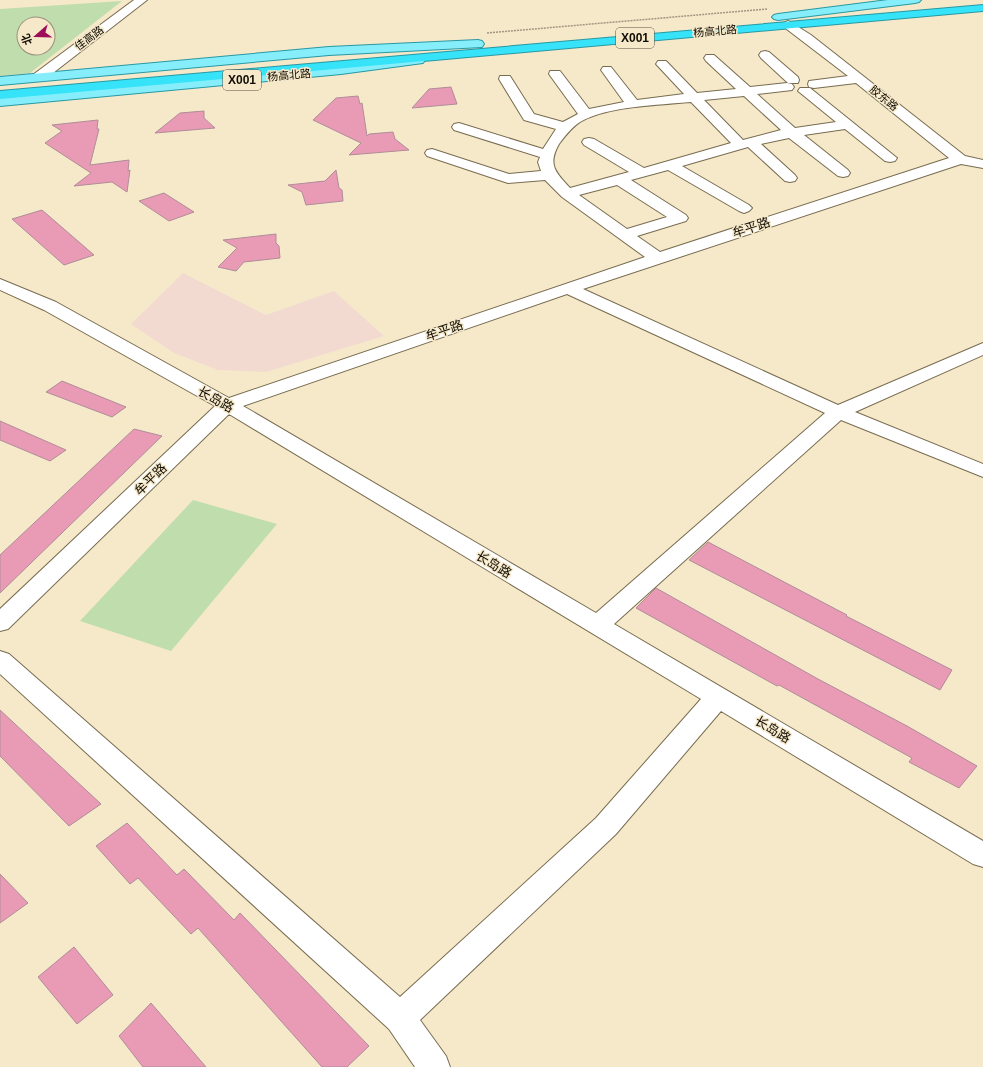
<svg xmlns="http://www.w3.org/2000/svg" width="983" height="1067" viewBox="0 0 983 1067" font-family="Helvetica,'Noto Sans SC',sans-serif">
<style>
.commercial{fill:#f3dad1}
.green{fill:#c0ddae;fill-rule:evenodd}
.building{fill:#e99ab5;stroke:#af8d98}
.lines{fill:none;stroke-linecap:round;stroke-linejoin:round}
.minor-casing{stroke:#786c50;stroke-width:2}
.major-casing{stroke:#2998a3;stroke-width:2}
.highway-casing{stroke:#2998a3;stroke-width:2}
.path{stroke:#a0967f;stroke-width:1.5;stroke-dasharray:2 1;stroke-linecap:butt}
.minor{fill:#fff;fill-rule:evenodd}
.major{fill:#86eefb;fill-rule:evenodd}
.highway{fill:#36e3f8;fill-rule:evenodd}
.labels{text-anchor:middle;stroke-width:3;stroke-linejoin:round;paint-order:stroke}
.far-street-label{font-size:11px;fill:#120d04;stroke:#f6e9ca}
.shield{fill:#f6e9ca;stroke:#564f3f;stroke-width:1}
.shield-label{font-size:12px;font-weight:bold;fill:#120d04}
.street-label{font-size:13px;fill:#120d04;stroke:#f6e9ca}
</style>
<rect width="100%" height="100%" fill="#f6e9ca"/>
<path class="commercial" d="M183,273L266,315L334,291L384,336L266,372L218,370L174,353L131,324Z"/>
<g class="green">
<path d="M122,1L30,73L0,76V9ZM24,24H48V48H24Z"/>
<path d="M193,500L277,524L171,651L80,621Z"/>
</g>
<g class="building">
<path d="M451,87L457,104L412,108L429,89Z"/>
<path d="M358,96L360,104L362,103L367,136L369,134L393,132L395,139L409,150L349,155L361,143L313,120L336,98Z"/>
<path d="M204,111V118L215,128L155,133L180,113Z"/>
<path d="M98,120L97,129H99L90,165L129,160L128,171L130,170L127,192L112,182L74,186L91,173L45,143L62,131L52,125Z"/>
<path d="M336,170L339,188L342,190L343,201L306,205L302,192L288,185L325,181Z"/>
<path d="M164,193L194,212L169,221L139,201Z"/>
<path d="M42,210L94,255L64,265L12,219Z"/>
<path d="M276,234V243L279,246L280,258L244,262L236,271L218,267L237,248L223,240Z"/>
<path d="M62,381L126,407L112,417L46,392Z"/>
<path d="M0,421L66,450L50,461L0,440Z"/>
<path d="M134,429L162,436L0,593V555Z"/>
<path d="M708,542L847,615L846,616L952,670L940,690L689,560Z"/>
<path d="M656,588L818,679L907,726L977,766L959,788L909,762L912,758L779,685L777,686L636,608Z"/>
<path d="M0,710L101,804L69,826L0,756Z"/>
<path d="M127,823L177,875L184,869L234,920L240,913L369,1046L347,1067H322L198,928L191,934L138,878L130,884L96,846Z"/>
<path d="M0,874L28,903L0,923Z"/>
<path d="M74,947L113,995L77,1024L38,977Z"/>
<path d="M151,1003L206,1067H143L119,1036Z"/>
</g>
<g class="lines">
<g class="minor-casing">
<g id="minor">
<path d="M134,0H147L44,80H34L33,77L34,74Z"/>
<path d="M788,21L792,23L811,35L965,156L983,160V168L961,164L583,289L838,405L983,343V355L855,412L983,464V477L841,420L614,624L983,841V867L973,864L721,711L616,834L420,1020L446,1056L450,1067H415L389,1029L0,674V651L9,654L400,997L596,818L701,699L229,414L8,629L0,631V609L215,406L44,310L0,290V279L56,302L229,398L645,257L562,197L545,180L508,183L427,156L425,153L427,150L432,149L509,174L541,171L538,162L540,157L454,130L452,127L454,124L459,123L543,149L556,129L524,120L499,79L500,76H510L534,114L563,122L578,114L549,74L550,71H560L589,109L624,102L601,70L603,67H611L637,100L684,94L656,64L658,61H666L697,93L736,89L706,61L704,58L706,55H714L750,87L787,83L792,84L794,87L792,90L757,94L795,128L836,122L798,91L800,88H810L897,158L895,161L890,162L885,161L845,129L804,135L848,170L850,173L848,176L843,177L838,176L789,138L761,144L795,175L797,178L795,181L790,182L785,181L748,147L682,166L749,205L752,208L749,211L744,213L739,211L668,170L631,180L686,215L688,218L686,221L637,236L660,252L949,158L856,83L814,88L809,87L808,84L809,81L848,76L784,27L782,25L784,23ZM744,96L781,130L743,140L704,100ZM691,102L731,143L644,168L594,139L589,138L584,139L582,142L584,145L629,172L570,188C556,173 547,165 559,144C565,136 571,128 580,122C607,106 659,105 691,102ZM617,185L667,217L627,229L579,195ZM567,294L825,413L596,613L243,406Z"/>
<path d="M765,51L769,52L798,77L799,80L798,83H788L761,58L759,55L761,52Z"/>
</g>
</g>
<g class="major-casing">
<g id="major">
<path d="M888,0H921L919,2L915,3L778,20L774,19L772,17L774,15L778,14Z"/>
<path d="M478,40L482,41L484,44L482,47L329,55L0,85V77L329,47Z"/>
<path d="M419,56L423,57L425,60L423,63L341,74L0,106V98L341,66Z"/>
</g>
</g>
<g class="highway-casing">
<path id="highway" d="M983,5V11L0,99V91Z"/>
</g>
<path class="path" d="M487,33L767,9"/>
<use href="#minor" class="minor"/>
<use href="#major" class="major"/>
<use href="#highway" class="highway"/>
</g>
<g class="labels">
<g class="far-street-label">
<text transform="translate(715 31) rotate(-5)" y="4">杨高北路</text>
<text transform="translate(89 38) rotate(-37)" y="4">佳高路</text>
<text transform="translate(289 75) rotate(-5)" y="4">杨高北路</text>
<text transform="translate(884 98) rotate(39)" y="4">胶东路</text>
</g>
<g class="shield">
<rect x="616" y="28" width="38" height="20" rx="3"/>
<rect x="223" y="70" width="38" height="20" rx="3"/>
</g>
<g class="shield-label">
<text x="635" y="42">X001</text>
<text x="242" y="84">X001</text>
</g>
<g class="street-label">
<text transform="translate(751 227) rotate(-18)" y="5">牟平路</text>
<text transform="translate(444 330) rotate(-19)" y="5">牟平路</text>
<text transform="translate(216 399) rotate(29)" y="5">长岛路</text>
<text transform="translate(150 479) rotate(-44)" y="5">牟平路</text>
<text transform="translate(494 564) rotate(31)" y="5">长岛路</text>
<text transform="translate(773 729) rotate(31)" y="5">长岛路</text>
</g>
</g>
<g transform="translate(36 36) rotate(250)"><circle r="19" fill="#f6e9ca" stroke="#9b917b"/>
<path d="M0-3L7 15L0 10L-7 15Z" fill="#9d0d5a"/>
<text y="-6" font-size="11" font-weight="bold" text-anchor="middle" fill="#120d04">北</text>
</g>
</svg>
